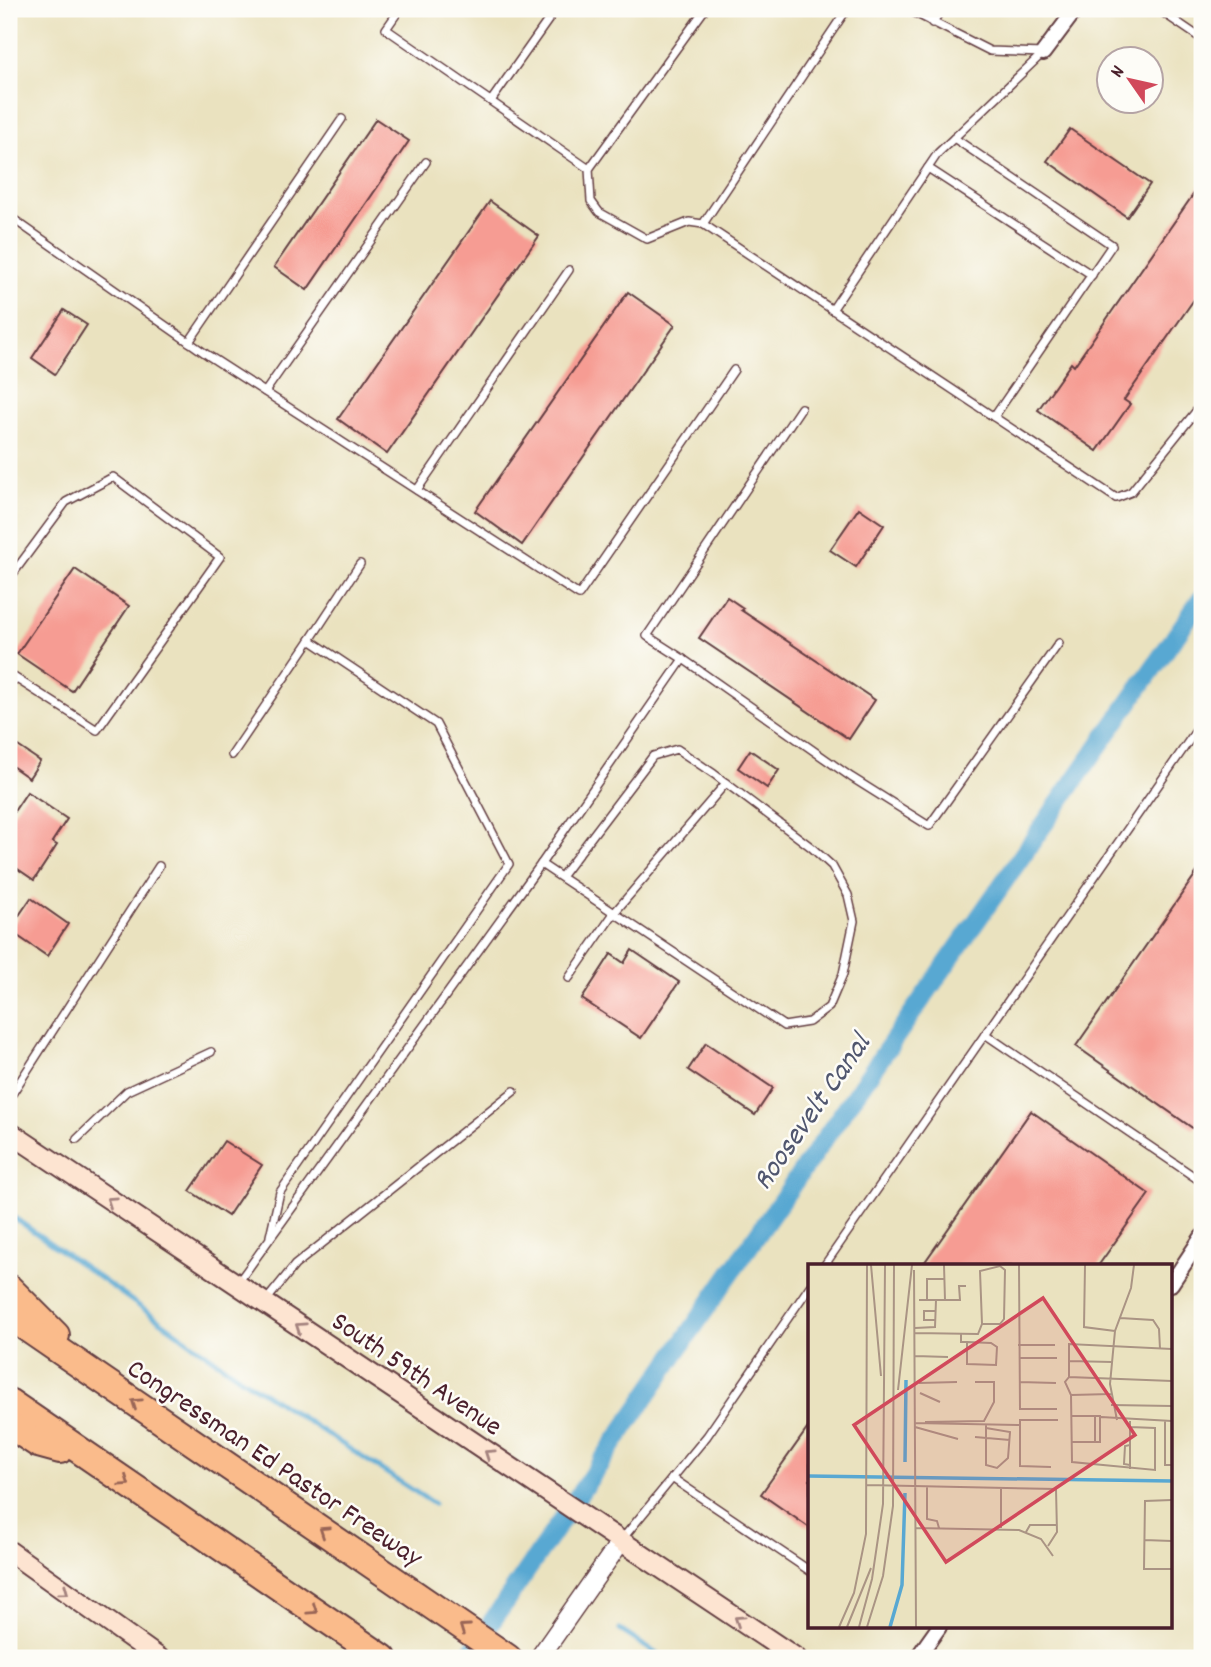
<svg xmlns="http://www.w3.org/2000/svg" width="1211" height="1667" viewBox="0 0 1211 1667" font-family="Dekko,sans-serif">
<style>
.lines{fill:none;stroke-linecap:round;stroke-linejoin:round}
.stream{stroke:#58a8d2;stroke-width:5}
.canal{stroke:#58a8d2;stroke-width:19}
.building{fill:#f69c93}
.service-casing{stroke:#623c41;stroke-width:10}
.minor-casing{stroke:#623c41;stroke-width:18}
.tertiary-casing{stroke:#623c41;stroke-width:21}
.secondary-casing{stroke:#623c41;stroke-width:23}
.motorway-casing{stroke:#623c41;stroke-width:30}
.service{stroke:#fff;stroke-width:7}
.minor{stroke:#fff;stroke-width:14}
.tertiary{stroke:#fff;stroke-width:18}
.secondary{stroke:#fde4d1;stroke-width:19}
.motorway{stroke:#fabb8b;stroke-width:26}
.oneway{stroke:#a4827e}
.oneway2{stroke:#996556}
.labels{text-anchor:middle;stroke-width:5;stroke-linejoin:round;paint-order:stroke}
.street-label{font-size:28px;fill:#4a1f2b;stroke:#fdfcf7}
.water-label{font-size:30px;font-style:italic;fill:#50566e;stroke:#fdfcf7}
.inset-river{fill:none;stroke:#58a8d2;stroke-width:3.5}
.inset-road{fill:none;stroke:#aa9484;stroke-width:2}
.view{fill:#d1495b;fill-opacity:0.15;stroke:#d1495b;stroke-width:3.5}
.inset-edge{fill:none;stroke:#4a1f2b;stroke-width:3.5}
</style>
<rect width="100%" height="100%" fill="#fdfcf7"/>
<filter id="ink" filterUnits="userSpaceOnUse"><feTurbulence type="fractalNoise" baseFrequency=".0143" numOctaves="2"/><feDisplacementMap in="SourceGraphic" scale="14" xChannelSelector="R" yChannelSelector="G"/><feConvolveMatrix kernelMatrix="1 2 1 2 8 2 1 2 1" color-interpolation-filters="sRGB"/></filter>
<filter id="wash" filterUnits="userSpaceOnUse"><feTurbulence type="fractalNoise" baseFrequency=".00686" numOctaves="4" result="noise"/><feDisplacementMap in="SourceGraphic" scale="28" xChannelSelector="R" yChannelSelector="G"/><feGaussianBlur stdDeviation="1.57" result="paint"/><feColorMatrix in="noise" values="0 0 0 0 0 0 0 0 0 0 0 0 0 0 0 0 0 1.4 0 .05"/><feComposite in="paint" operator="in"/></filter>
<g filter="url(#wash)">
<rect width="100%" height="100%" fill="#eae2bf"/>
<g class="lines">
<g class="stream">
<path d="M9,1214L241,1378L434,1504"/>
<path d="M620,1630L663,1658"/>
</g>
<path class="canal" d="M467,1658L721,1287L1202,598"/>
</g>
<g id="blocks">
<g class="building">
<path d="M376,119L409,141L307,290L274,267Z"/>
<path d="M1070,129L1150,184L1127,217L1047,161Z"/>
<path d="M1202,182V288L1124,400L1130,404L1097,451L1038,410L1071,363L1074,366Z"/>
<path d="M490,201L539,236L387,454L338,419Z"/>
<path d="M628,292L675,325L522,545L475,511Z"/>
<path d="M64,310L87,325L55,374L32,358Z"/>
<path d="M859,508L884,525L856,567L830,550Z"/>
<path d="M75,569L129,606L72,691L17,654Z"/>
<path d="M727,597L743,608L741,610L875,700L849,739L699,638Z"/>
<path d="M9,740L40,761L29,778L9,764Z"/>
<path d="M750,750L779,770L767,788L738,768Z"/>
<path d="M27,792L67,819L52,842L57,845L34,880L9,863V819Z"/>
<path d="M1202,865V1118L1194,1129L1076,1046Z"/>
<path d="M31,898L68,924L47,956L9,930Z"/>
<path d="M632,950L679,982L641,1038L582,999L611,954L624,963Z"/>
<path d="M706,1043L773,1088L755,1115L688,1070Z"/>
<path d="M1031,1111L1149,1194L1098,1266H922Z"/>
<path d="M224,1141L262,1165L228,1216L190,1191Z"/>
<path d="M810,1425V1528L761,1494Z"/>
</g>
</g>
</g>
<g filter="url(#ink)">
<use href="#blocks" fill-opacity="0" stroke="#623c41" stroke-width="2"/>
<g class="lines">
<g class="service-casing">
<g id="service">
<path d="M400,9L386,29L589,169L705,9"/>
<path d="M907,9L990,51L1043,53"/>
<path d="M1158,9L1202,39"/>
<path d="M932,23L942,9"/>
<path d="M491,101L556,9"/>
<path d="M954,138L1043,53"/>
<path d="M928,168L1092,275"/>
<path d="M589,169L591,201L599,212L647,239L689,222L703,224L1116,498L1131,492L1202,404"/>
<path d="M9,216L209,356L579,595L734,370"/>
<path d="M703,224L847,9"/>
<path d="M832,310L938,153L954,138L1112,245L994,417"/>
<path d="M189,342L342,119"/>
<path d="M265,392L426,162"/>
<path d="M417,490L569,270"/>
<path d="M9,579L66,502L113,477L220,557L97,730L9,674"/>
<path d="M310,640L360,564"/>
<path d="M683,659L647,636L801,408"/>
<path d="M232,755L310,640L436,724L509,864L280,1192L270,1236"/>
<path d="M541,864L784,1026L809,1022L829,1007L843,974L854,921L848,895L832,866L811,847L714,774L677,749L653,756L561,877"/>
<path d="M569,978L614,913L726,783"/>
<path d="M985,1034L1202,1182"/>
<path d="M10,1097L159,866"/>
<path d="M77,1139L127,1091L211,1052"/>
<path d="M824,1266L1202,722"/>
<path d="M237,1284L541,864L683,659L851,777L929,826L1059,643"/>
<path d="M265,1302L295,1265L514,1091"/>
<path d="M672,1478L810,1571"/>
<path d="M623,1538L707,1436L810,1286"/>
</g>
</g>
<g class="minor-casing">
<g id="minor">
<path d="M1043,53L1076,9"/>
<path d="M1171,1284L1202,1237"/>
<path d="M917,1658L939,1627"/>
</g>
</g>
<g class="tertiary-casing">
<path id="tertiary" d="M539,1658L621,1541"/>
</g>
<g class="secondary-casing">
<g id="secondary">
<path d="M9,1132L796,1658"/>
<path d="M9,1551L159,1658"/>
</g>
</g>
<g class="motorway-casing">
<g id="motorway">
<path d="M9,1288L56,1335"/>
<path d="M9,1316L508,1658"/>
<path d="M9,1402L383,1658"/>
<path d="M9,1425L38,1444L60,1450"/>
</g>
</g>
<use href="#service" class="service"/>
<use href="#minor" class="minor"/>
<use href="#tertiary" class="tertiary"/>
<use href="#secondary" class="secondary"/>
<use href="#motorway" class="motorway"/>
</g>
<defs><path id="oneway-chevron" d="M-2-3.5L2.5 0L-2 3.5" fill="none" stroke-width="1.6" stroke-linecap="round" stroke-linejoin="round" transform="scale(1.75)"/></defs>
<g class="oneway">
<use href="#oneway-chevron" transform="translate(111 1201) rotate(-146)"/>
<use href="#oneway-chevron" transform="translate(300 1327) rotate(-146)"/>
<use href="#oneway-chevron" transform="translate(489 1454) rotate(-146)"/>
<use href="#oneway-chevron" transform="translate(64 1591) rotate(36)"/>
<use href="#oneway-chevron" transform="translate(739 1620) rotate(-146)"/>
</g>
<g class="oneway2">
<use href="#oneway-chevron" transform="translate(136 1403) rotate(-146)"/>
<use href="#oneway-chevron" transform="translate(125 1482) rotate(34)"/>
<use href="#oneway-chevron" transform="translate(324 1531) rotate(-146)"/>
<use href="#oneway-chevron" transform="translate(313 1610) rotate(34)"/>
<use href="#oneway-chevron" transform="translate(464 1628) rotate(-145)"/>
</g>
</g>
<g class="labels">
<g class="street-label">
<text transform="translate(418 1372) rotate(34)" y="10">South 59th Avenue</text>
<text transform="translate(276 1461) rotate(34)" y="10">Congressman Ed Pastor Freeway</text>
</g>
<g class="water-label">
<text transform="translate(810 1111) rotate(-55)" y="10">Roosevelt Canal</text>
</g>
</g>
<g transform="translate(808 1264)">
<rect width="364" height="364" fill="#eae2bf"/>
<path class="inset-river" d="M97,198L98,116M0,212L364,217M82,363L94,321L97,229"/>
<path class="inset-road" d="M63,1L73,112M136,1L137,36M211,1L212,145H249M277,1L276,63L307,67M106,6L108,363M111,36H152L151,22H158M119,36V15H136M312,54L345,56L351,65L352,85M128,56H116V47H128M107,64L127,63L128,36M107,69L170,70L174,60H192L196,55L197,6L192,2L172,7L174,60M153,70V78H159L183,79L189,83L188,101L159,100V78M210,81H247M364,85L261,80V113L364,117M107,92L140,93M211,94H249M261,97L304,98M261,113L257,118L263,131L264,198L347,206V164L322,163M211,118L248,119M111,119L149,118M90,126L104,1M112,129L132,138M263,131L303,130M303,141L364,142M263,152H292V178H263M287,152V178M293,153L364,157M309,156L302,120L307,67L323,24L326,1M357,157V201H364M117,158L176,157L186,138V118H167M107,159L212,161V202L243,203M178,161V201L189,204L200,194L202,168L178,164M212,161V156H250M107,163L150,175M167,173L202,176M322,201L316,200L317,182L322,181M322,205V157M59,221L248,225L249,268L240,282M119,223V255L129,257L131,264M364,236L337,237L336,305H364M108,264L211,266L233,275L245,292M193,264V224M218,268L222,261H249M336,276L364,277M31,363L46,329L58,270L59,1M39,363L63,304M51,363L64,315L75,240L77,1M59,363L75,312L85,242L86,1"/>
<path class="view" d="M235,34L327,171L138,298L46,161Z"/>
<rect width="364" height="364" class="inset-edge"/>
</g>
<rect width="1211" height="1667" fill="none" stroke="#fdfcf7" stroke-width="35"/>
<g transform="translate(1130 80) rotate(304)"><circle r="33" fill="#fdfcf7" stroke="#b5a4a5" stroke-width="2"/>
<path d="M0-5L12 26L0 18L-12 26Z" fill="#d1495b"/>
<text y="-10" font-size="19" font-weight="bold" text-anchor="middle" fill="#4a1f2b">N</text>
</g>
</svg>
